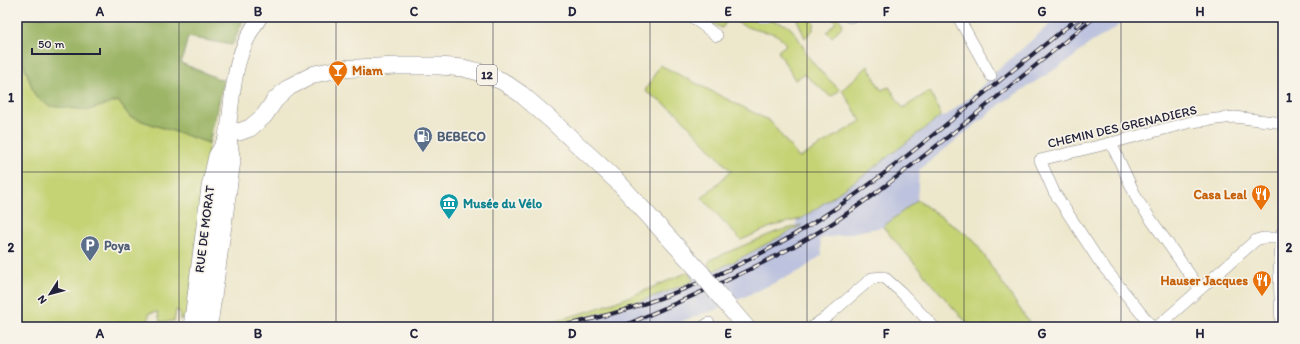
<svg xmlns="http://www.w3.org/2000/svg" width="1300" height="344" viewBox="0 0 1300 344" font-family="Itim,sans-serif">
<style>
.industrial{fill:#bdc3de}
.green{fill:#c5d375;stroke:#747a58}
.forest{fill:#9cb566;stroke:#5f6c50}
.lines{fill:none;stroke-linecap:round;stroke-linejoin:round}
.minor-casing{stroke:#888484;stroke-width:12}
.tertiary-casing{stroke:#888484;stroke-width:14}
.secondary-casing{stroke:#888484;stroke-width:16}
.primary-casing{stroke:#888484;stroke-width:18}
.minor{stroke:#fff;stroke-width:11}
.tertiary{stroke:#fff;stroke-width:13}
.secondary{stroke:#fff;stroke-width:15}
.primary{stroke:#fff;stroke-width:17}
.rail-casing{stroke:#22223b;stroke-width:4}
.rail{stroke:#f7f3e8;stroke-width:2.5;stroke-dasharray:8;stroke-linecap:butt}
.primary-bridge-casing{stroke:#888484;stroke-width:18;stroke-linecap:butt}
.primary-bridge{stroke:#fff;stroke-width:17}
.grid{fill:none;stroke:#22223b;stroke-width:1;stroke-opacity:0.55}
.labels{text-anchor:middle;stroke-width:3.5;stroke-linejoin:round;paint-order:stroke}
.shield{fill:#f7f3e8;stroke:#62616f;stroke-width:1}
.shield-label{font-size:12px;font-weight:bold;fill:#22223b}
.food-label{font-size:13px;font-weight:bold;fill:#c56008;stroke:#f7f3e8;text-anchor:end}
.street-label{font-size:13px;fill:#22223b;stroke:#f7f3e8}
.service-label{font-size:13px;font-weight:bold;fill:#4e5e75;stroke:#f7f3e8;text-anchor:start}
.culture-label{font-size:13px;font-weight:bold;fill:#0d838f;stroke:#f7f3e8;text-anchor:start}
.neatline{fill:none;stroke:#22223b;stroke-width:1.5}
.grid-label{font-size:13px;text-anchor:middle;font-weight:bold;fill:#22223b}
</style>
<rect width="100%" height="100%" fill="#f7f3e8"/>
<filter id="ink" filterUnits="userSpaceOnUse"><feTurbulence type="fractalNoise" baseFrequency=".025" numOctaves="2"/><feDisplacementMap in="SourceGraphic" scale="8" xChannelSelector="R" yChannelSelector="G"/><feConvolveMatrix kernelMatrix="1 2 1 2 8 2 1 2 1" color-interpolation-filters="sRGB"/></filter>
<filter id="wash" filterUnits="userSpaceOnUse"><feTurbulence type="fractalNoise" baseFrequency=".012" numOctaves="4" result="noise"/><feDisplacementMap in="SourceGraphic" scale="16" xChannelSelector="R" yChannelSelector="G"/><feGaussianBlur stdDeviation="0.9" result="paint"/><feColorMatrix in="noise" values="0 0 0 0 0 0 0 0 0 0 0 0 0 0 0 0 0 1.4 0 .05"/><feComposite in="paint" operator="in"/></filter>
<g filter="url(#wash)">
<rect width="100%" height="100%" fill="#ede7cc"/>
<path class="industrial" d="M1058,17H1128L1114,29L1089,44L1071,59L1002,103L919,170L917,200L883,227L820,239L822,255L800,271L718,309L664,327H506L543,325L649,294L724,258L794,228L801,211L908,125L946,116L976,92L991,76Z"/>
<g class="green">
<path d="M697,17H730L722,28Z"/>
<path d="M733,17C744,17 779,20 788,26C798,33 803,49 810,59C818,70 830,80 840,90L831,97L804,74L795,80L778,51L786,45C776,29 768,34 753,29C745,27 738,23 732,19Z"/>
<path d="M796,17H812L810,19L815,24L812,27L814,29L805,38Z"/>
<path d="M831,17C838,17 841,20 843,25L832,37L827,32L836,22Z"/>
<path d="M17,45L35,96L88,110L118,101L130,117L209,143L188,309L186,315L180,320L179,311L176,310L174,321L160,322L158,312L149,313V321L57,327H17Z"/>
<path d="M660,65L770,121L799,158L861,121L842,90L868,66L881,90L889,87L903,108L930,91L941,116L868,172L801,219L773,226L741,240L702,198L731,171L676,112L645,91Z"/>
<path d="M917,200L973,239L1032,327H971L956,311L883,227Z"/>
<path d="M802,225L733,262L713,271L708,265L710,260L714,258L778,231Z"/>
<path d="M688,272L694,281C659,295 623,308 586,317C563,323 545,327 522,327C580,318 634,296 688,272Z"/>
</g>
<path class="forest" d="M17,17H245L232,45L188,37L181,63L224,81L209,143L130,117L118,101L88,110L49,106L35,96L17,45Z"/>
</g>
<g filter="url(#ink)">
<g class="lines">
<g class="minor-casing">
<g id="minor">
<path d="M692,17L717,36"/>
<path d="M761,17H771"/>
<path d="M850,17H851"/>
<path d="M958,17L991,76"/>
<path d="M1111,143L1138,201L1200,289"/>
<path d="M703,327L709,323"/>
<path d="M812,327L829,315L872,278L884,277L901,292L934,327"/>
<path d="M1152,327L1099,261L1054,192L1040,160L1111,143L1191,122L1234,117L1283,123"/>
<path d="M1157,327L1256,240L1263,238H1282"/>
</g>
</g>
<g class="tertiary-casing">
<path id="tertiary" d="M1282,327L1280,272L1283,232"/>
</g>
<g class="secondary-casing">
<g id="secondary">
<path d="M228,130C234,86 233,55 260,17"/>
<path d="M191,327L209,187L216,156L224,142"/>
<path d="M208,327L211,318L233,161L229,139"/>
</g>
</g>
<g class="primary-casing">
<g id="primary">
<path d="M717,293L746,327"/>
<path d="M201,319L228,130L239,132L250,128L264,116L275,100L289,87L315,74L339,69L396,66H440L463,68L479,72L502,81L521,94L550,119L617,181L702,274"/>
</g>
</g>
<use href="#minor" class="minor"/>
<use href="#tertiary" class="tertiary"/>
<use href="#secondary" class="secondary"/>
<use href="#primary" class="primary"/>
<g class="rail-casing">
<g id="rail">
<path d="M1076,26L1087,17"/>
<path d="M556,327C654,308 750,266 833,210C875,182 915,150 954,118C995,84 1037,51 1079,17"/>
<path d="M621,327C691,297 760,268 825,228C872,198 915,163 959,128C1004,91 1050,54 1095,17"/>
</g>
</g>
<use href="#rail" class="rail"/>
<g class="primary-bridge-casing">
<path id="primary-bridge" d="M702,274L717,293"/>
</g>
<use href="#primary-bridge" class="primary-bridge"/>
</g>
</g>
<path class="grid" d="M179,17V327M336,17V327M493,17V327M650,17V327M807,17V327M964,17V327M1121,17V327M17,172H1283"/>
<defs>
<g id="bar-pin" transform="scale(1)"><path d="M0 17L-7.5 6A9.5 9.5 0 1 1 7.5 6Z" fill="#e8710a" stroke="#f7f3e8"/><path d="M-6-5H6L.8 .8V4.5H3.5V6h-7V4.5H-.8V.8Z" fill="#fff"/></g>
<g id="fuel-pin" transform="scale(1)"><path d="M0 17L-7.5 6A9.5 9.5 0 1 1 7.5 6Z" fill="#5c6f8a" stroke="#f7f3e8"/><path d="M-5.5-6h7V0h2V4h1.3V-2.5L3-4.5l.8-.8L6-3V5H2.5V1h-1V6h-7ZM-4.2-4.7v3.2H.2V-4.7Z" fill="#fff"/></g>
<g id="restaurant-pin" transform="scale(1)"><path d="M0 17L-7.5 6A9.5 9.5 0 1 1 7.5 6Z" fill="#e8710a" stroke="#f7f3e8"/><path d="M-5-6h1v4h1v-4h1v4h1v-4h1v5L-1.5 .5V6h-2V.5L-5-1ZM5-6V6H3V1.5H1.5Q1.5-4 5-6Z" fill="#fff"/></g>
<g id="museum-pin" transform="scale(1)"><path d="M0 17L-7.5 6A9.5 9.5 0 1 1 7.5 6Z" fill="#0f9aa8" stroke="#f7f3e8"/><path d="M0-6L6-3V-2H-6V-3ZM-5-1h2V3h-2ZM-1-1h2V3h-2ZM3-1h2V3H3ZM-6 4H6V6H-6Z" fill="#fff"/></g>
<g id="parking-pin" transform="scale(1)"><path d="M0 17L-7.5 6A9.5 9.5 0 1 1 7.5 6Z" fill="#5c6f8a" stroke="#f7f3e8"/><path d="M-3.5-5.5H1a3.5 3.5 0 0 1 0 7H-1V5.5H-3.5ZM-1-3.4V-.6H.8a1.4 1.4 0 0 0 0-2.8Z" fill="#fff"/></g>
</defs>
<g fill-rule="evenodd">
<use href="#bar-pin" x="338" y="70"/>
<use href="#fuel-pin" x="423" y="136"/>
<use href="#restaurant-pin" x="1261" y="194"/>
<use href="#museum-pin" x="449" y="203"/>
<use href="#parking-pin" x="90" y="245"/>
<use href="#restaurant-pin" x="1262" y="280"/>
</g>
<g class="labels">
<rect class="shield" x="477" y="65" width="20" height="20" rx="3"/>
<g class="shield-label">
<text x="487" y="79">12</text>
</g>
<g class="food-label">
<text x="352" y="75" text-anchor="start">Miam</text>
<text x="1247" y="199">Casa Leal</text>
<text x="1248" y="285">Hauser Jacques</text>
</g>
<g class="street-label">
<text transform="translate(1122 126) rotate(-13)" y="5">CHEMIN DES GRENADIERS</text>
<text transform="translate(204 229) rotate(-83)" y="5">RUE DE MORAT</text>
</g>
<g class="service-label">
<text x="437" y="141">BEBECO</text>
<text x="104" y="250">Poya</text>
</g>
<g class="culture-label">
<text x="463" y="208">Musée du Vélo</text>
</g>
</g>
<rect width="1300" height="344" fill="none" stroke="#f7f3e8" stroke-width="44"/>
<g transform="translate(50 294) rotate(234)" stroke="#f7f3e8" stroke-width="3" paint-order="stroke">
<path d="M0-3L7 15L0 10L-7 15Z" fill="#22223b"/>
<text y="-6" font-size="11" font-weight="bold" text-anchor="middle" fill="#22223b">N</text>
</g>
<path d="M32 48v6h68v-6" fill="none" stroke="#22223b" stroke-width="2"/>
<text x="38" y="48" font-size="12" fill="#22223b" stroke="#f7f3e8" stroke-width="3" paint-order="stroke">50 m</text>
<rect x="22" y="22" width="1256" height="300" class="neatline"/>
<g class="grid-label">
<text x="100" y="16">A</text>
<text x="258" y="16">B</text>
<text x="414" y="16">C</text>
<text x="572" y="16">D</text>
<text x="728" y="16">E</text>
<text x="886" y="16">F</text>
<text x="1042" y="16">G</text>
<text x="1200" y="16">H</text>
<text x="11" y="102">1</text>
<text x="1289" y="102">1</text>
<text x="11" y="252">2</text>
<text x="1289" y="252">2</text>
<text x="100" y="338">A</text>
<text x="258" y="338">B</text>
<text x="414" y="338">C</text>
<text x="572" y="338">D</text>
<text x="728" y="338">E</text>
<text x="886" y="338">F</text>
<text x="1042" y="338">G</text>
<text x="1200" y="338">H</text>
</g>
</svg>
